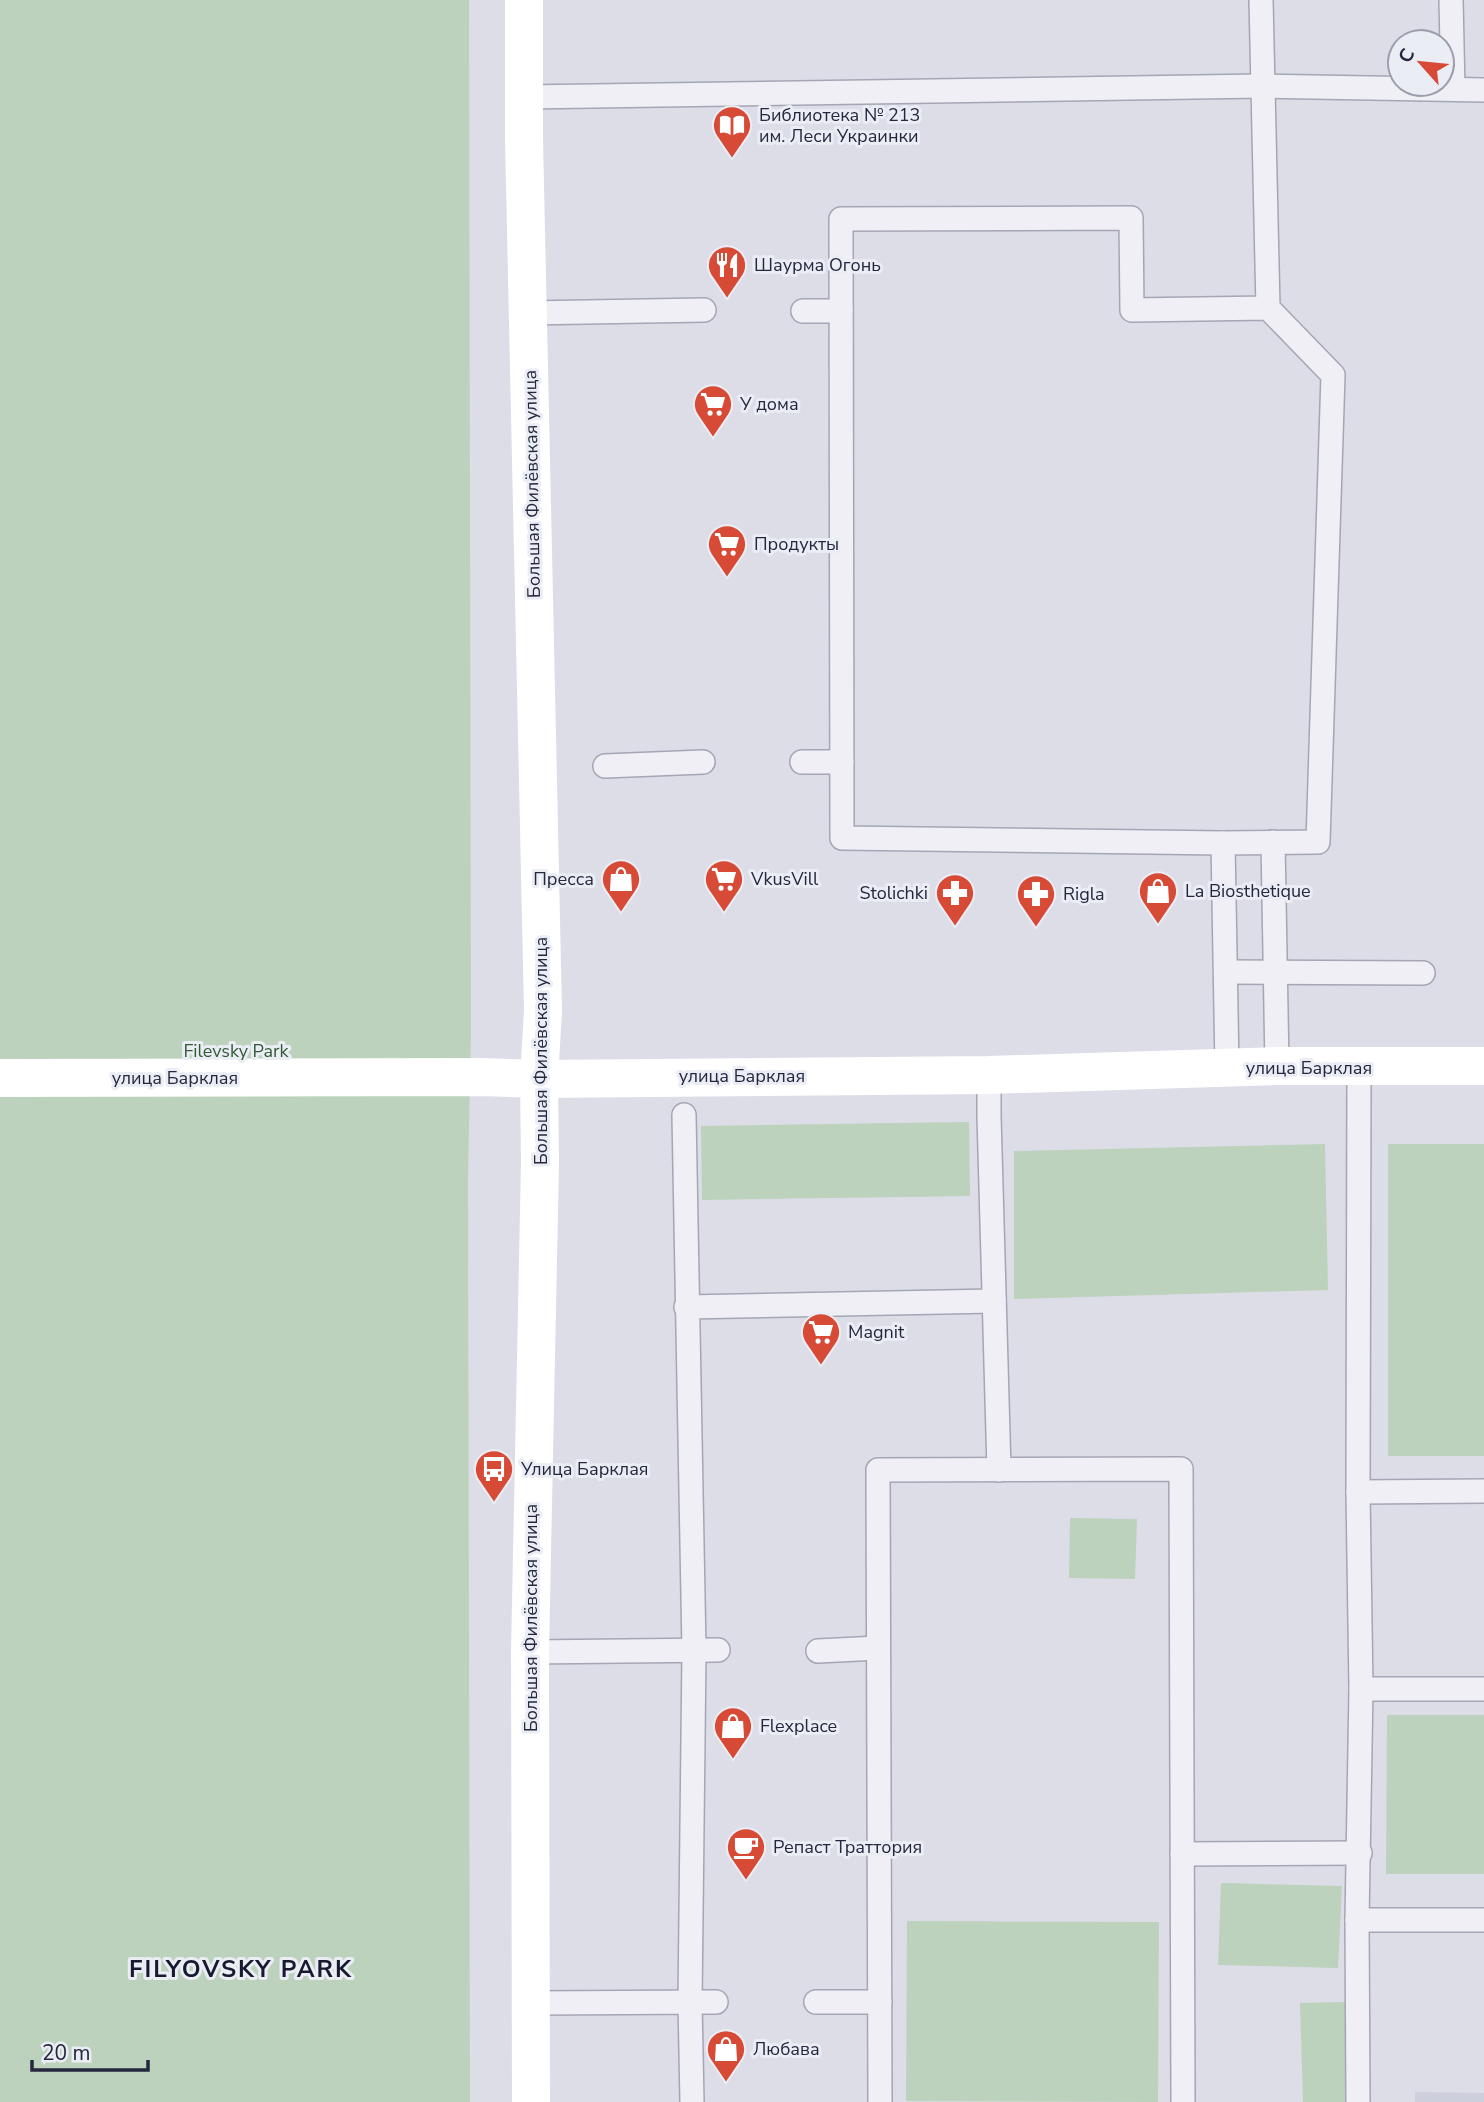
<svg xmlns="http://www.w3.org/2000/svg" width="1484" height="2102" viewBox="0 0 1484 2102" font-family="'Nunito Sans',sans-serif">
<style>
.built{fill:#cecfdc}
.green{fill:#bcd2bd}
.lines{fill:none;stroke-linecap:round;stroke-linejoin:round}
.lane-casing{stroke:#a5a6b5;stroke-width:26}
.lane{stroke:#efeff5;stroke-width:23}
.secondary{stroke:#fff;stroke-width:38}
.labels{text-anchor:middle;stroke-width:6;stroke-linejoin:round;paint-order:stroke}
.poi-label{font-size:18px;fill:#25273f;stroke:#ebedf5;text-anchor:start}
.street-label{font-size:18px;fill:#25273f;stroke:#ebedf5}
.park-label{font-size:18px;fill:#315b35;stroke:#ebedf5}
.district-label{font-size:24px;font-weight:bold;letter-spacing:2px;fill:#17192f;stroke:#ebedf5}
</style>
<rect width="100%" height="100%" fill="#dcdde7"/>
<path class="built" d="M1415,2092L1484,2093V2102H1415Z"/>
<g class="green">
<path d="M0,0H469L471,1030L468,1177L470,2102H0Z"/>
<path d="M969,1122L970,1196L702,1200L701,1126Z"/>
<path d="M1325,1144L1328,1290L1014,1299V1151Z"/>
<rect x="1388" y="1144" width="96" height="312"/>
<path d="M1070,1518L1137,1519L1135,1579L1069,1578Z"/>
<path d="M1387,1715H1484V1874H1386Z"/>
<path d="M1221,1883L1342,1886L1338,1968L1218,1965Z"/>
<path d="M907,1921L1159,1922L1158,2102L906,2101Z"/>
<path d="M1345,2002L1346,2102H1303L1300,2003Z"/>
</g>
<g class="lines">
<g class="lane-casing">
<g id="lane">
<path d="M1261,0L1268,308L1333,375L1318,842L1223,843L842,838L841,219L1131,218L1132,310L1268,308"/>
<path d="M1451,0L1453,89"/>
<path d="M524,97L1262,86L1484,90"/>
<path d="M803,311H841"/>
<path d="M528,313L704,310"/>
<path d="M802,762H842"/>
<path d="M605,766L703,762"/>
<path d="M1273,842L1277,1066"/>
<path d="M1223,843L1227,1068"/>
<path d="M1226,972L1423,973"/>
<path d="M989,1075V1116L999,1470"/>
<path d="M684,1115L694,1651L690,2002L692,2102"/>
<path d="M686,1307L994,1301"/>
<path d="M1358,1492L1484,1491"/>
<path d="M818,1651L878,1648"/>
<path d="M530,1652L718,1650"/>
<path d="M1361,1689H1484"/>
<path d="M1182,1854L1360,1853"/>
<path d="M1357,1920H1484"/>
<path d="M816,2002H880"/>
<path d="M532,2003L716,2002"/>
<path d="M880,2102L878,1470L1181,1469L1183,2102"/>
<path d="M1358,2102L1357,1920L1361,1689L1358,1492L1359,1067"/>
</g>
</g>
<use href="#lane" class="lane"/>
<g class="secondary">
<path d="M524,0V139L543,1011L539,1079L540,1162L530,1652L531,2102"/>
<path d="M0,1078L481,1077L539,1079L989,1075L1277,1066H1484"/>
</g>
</g>
<defs>
<g id="library-pin" transform="scale(2.0125)"><path d="M0 17L-7.5 6A9.5 9.5 0 1 1 7.5 6Z" fill="#d74a36" stroke="#ebedf5"/><path d="M-6-4Q-3-5.5-.7-3.5V5Q-3 3-6 4ZM6-4Q3-5.5 .7-3.5V5Q3 3 6 4Z" fill="#fff"/></g>
<g id="restaurant-pin" transform="scale(2.0125)"><path d="M0 17L-7.5 6A9.5 9.5 0 1 1 7.5 6Z" fill="#d74a36" stroke="#ebedf5"/><path d="M-5-6h1v4h1v-4h1v4h1v-4h1v5L-1.5 .5V6h-2V.5L-5-1ZM5-6V6H3V1.5H1.5Q1.5-4 5-6Z" fill="#fff"/></g>
<g id="supermarket-pin" transform="scale(2.0125)"><path d="M0 17L-7.5 6A9.5 9.5 0 1 1 7.5 6Z" fill="#d74a36" stroke="#ebedf5"/><path d="M-6-5.5h2.5l.6 2H6L4.5 2H-2.5L-4.4-4H-6ZM-1.5 3.2a1.3 1.3 0 1 0 .1 0ZM3 3.2a1.3 1.3 0 1 0 .1 0Z" fill="#fff"/></g>
<g id="shop-pin" transform="scale(2.0125)"><path d="M0 17L-7.5 6A9.5 9.5 0 1 1 7.5 6Z" fill="#d74a36" stroke="#ebedf5"/><path d="M-5-2.5h2.3a2.7 3.5 0 0 1 5.4 0H5L5.5 6h-11ZM-1.5-2.5h3a1.5 2.3 0 0 0-3 0Z" fill="#fff"/></g>
<g id="pharmacy-pin" transform="scale(2.0125)"><path d="M0 17L-7.5 6A9.5 9.5 0 1 1 7.5 6Z" fill="#d74a36" stroke="#ebedf5"/><path d="M-2-6h4v4h4v4h-4v4h-4v-4h-4v-4h4Z" fill="#fff"/></g>
<g id="bus-pin" transform="scale(2.0125)"><path d="M0 17L-7.5 6A9.5 9.5 0 1 1 7.5 6Z" fill="#d74a36" stroke="#ebedf5"/><path d="M-5-6H5V4H4V6H2V4H-2V6H-4V4H-5ZM-3.5-4V0h7V-4ZM-3.5 1.2v1.5H-2V1.2ZM2 1.2v1.5H3.5V1.2Z" fill="#fff"/></g>
<g id="cafe-pin" transform="scale(2.0125)"><path d="M0 17L-7.5 6A9.5 9.5 0 1 1 7.5 6Z" fill="#d74a36" stroke="#ebedf5"/><path d="M-5.5-4.5H6V0H3Q3 3.5 0 3.5H-2.5Q-5.5 3.5-5.5 0ZM3-3.2v2h1.7v-2ZM-6 4.5H4V6H-6Z" fill="#fff"/></g>
</defs>
<g fill-rule="evenodd">
<use href="#library-pin" x="732" y="125"/>
<use href="#restaurant-pin" x="727" y="265"/>
<use href="#supermarket-pin" x="713" y="404"/>
<use href="#supermarket-pin" x="727" y="544"/>
<use href="#shop-pin" x="621" y="879"/>
<use href="#supermarket-pin" x="724" y="879"/>
<use href="#shop-pin" x="1158" y="891"/>
<use href="#pharmacy-pin" x="955" y="893"/>
<use href="#pharmacy-pin" x="1036" y="894"/>
<use href="#supermarket-pin" x="821" y="1332"/>
<use href="#bus-pin" x="494" y="1469"/>
<use href="#shop-pin" x="733" y="1726"/>
<use href="#cafe-pin" x="746" y="1847"/>
<use href="#shop-pin" x="726" y="2049"/>
</g>
<g class="labels">
<g class="poi-label">
<text x="759" y="121">Библиотека № 213<tspan x="759" dy="21">им. Леси Украинки</tspan></text>
<text x="754" y="271">Шаурма Огонь</text>
<text x="740" y="410">У дома</text>
<text x="754" y="550">Продукты</text>
<text x="594" y="885" text-anchor="end">Пресса</text>
<text x="751" y="885">VkusVill</text>
<text x="1185" y="897">La Biosthetique</text>
<text x="928" y="899" text-anchor="end">Stolichki</text>
<text x="1063" y="900">Rigla</text>
<text x="848" y="1338">Magnit</text>
<text x="521" y="1475">Улица Барклая</text>
<text x="760" y="1732">Flexplace</text>
<text x="773" y="1853">Репаст Траттория</text>
<text x="753" y="2055">Любава</text>
</g>
<g class="street-label">
<text transform="translate(532 484) rotate(-91)" y="6">Большая Филёвская улица</text>
<text transform="translate(541 1051) rotate(-90)" y="6">Большая Филёвская улица</text>
<text x="1309" y="1074">улица Барклая</text>
<text x="742" y="1082">улица Барклая</text>
<text x="175" y="1084">улица Барклая</text>
<text transform="translate(531 1618) rotate(-90)" y="6">Большая Филёвская улица</text>
</g>
<g class="park-label">
<text x="236" y="1057">Filevsky Park</text>
</g>
<g class="district-label">
<text x="241" y="1977">FILYOVSKY PARK</text>
</g>
</g>
<g transform="translate(1421 63) rotate(297)"><circle r="33" fill="#ebedf5" stroke="#9c9eac" stroke-width="2"/>
<path d="M0-5L12 26L0 18L-12 26Z" fill="#d74a36"/>
<text y="-10" font-size="19" font-weight="bold" text-anchor="middle" fill="#25273f">С</text>
</g>
<path d="M32 2060v10h116v-10" fill="none" stroke="#25273f" stroke-width="3.5"/>
<text x="42" y="2060" font-size="21" fill="#25273f" stroke="#ebedf5" stroke-width="5" paint-order="stroke">20 m</text>
</svg>
